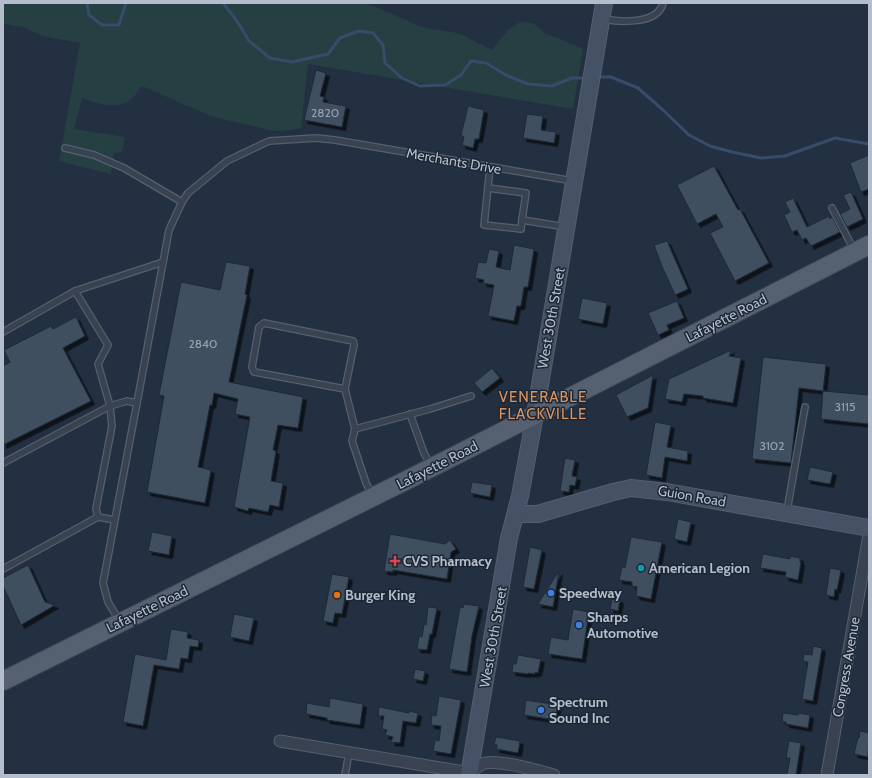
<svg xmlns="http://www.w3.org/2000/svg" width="872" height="778" viewBox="0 0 872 778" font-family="Cabin,sans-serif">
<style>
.green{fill:#253f42}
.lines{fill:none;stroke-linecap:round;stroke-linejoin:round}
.stream{stroke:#364c69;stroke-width:3}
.building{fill:#3f4f60;stroke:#1e2938;filter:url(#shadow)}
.lane-casing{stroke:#55606e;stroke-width:8}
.street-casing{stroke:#55606e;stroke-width:13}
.secondary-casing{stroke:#55606e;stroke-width:18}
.primary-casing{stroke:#414b5a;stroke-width:20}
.lane{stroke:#384251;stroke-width:5.5}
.street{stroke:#384251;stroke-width:11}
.secondary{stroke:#455164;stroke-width:16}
.primary{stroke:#556171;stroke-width:18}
.health-dot{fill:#e0444e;stroke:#1c2736;stroke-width:1.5}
.culture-dot{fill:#0f9aa8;stroke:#1c2736;stroke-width:1.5}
.shop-dot{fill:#3f7fe0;stroke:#1c2736;stroke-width:1.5}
.food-dot{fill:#e8710a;stroke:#1c2736;stroke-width:1.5}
.labels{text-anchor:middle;stroke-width:3;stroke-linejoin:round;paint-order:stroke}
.number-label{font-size:12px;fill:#97a2b0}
.street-label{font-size:14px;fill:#b4bdcb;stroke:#1c2736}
.poi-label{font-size:14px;font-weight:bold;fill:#b4bdcb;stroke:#1c2736;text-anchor:start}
.neighbourhood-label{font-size:15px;letter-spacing:1px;fill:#dd935e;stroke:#1c2736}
</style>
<defs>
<filter id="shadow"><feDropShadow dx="3.5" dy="3.5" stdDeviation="0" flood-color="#0009"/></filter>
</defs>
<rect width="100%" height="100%" fill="#233041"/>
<path class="green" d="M3,3H366L425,28L458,33L492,50L508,30L520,22L533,23L545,33L583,49L573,109L308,64L301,128L291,130L274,131L213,117L142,86C138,90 135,97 130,100C116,111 97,103 82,98L74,129L125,137L122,152L114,153L111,174L59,161L80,43L42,36L23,27L3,24Z"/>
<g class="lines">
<g class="stream">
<path d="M87,3L89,15L102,25H119L126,3"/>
<path d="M223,3L237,21L249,41L270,58L292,62L328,54L340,38L359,31L373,33L383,45L385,63L402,78L420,86L445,85L461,75L471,61L486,63L506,75L528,84L552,86L572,78H586"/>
<path d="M597,77H611L638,88L663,110L689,135L710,146L732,152L761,158L785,156L835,138L869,144"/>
</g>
</g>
<g class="building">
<path d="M316,70L326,73L320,96L324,97L323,102L346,106L342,127L304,120Z"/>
<path d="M468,106L484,110L479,139H475L473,148L462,145L464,137L461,135Z"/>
<path d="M527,114L543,116L541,130L556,132L554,143L523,138Z"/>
<path d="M869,155V189L861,192L850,163Z"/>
<path d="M714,166L738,210L740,209L769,263L735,281L710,233L723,227L716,214L697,224L677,185Z"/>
<path d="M851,192L863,219L847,227L840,214L850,209L843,195Z"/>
<path d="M793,198L807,227L829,216L830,219L832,217L840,232L811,246L806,238L802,240L797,230L792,232L784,215L790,212L785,202Z"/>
<path d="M667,241L688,289L675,295L661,264L654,245Z"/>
<path d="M514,245L534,249L528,287H524L521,306H517L514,321L488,316L494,285L483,283L484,280L475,278L478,262L486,263L489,249L499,251L496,267L510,270Z"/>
<path d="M226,262L250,266L245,294L247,295L229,382L303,397L298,428L278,425L273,450L276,451L271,481L283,483L279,507L270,505L268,512L249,508L248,511L234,507L250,417L235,414L238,399L214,393L212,405H210L198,467L211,470L205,503L147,492L164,396L159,395L181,282L220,290Z"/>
<path d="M582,298L607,303L603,324L578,319Z"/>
<path d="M677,301L684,318L667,325L669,330L658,335L648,313Z"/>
<path d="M76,317L85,336L63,348L91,401L3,445V366L10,362L4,350L51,326L53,329Z"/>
<path d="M731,350L729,356L741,358L733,403L703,398V396L684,394L682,402L665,399L669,379Z"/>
<path d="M763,357L826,364L823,391L799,388L791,463L752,459Z"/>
<path d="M492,368L500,378L482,392L474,383Z"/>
<path d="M653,375L648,408L627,417L616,395Z"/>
<path d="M823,391L869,395V424L821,419Z"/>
<path d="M655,422L671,425L667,447L688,451L687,461L665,457L662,478L646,475Z"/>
<path d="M565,458L575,460L572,476L577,477L575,486L570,485L569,492L560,491Z"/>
<path d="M810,467L833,472L830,484L807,480Z"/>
<path d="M472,482L492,485L490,497L470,493Z"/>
<path d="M678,519L691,522L687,542L674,539Z"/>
<path d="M152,532L172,536L169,555L148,551Z"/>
<path d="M390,534L445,544L450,540L456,549L451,552L447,579L393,570V572L384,571Z"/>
<path d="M631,537L662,542L651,599L636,596L637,587L632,586V582L619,580L622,567L625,568Z"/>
<path d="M530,547L542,550L534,589L523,587Z"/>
<path d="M763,554L790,559V556L800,558V562H801L798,580L785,577L786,572L760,568Z"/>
<path d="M28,565L45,602L55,605L21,625L3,586V578Z"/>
<path d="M830,568L841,570L837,590L835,589L834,597L826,595Z"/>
<path d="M559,571L553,607L538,604Z"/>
<path d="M332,574L349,577L342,614L335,613L333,623L323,621Z"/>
<path d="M612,599L620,600L618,611L610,609Z"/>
<path d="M464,604L479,606L472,636L467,672L449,669L460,607L463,608Z"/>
<path d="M428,607L437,608L432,634H430L427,650L417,649L419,636L422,637L424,624L426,625Z"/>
<path d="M573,609L589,612L582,659L548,654L551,637L568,640Z"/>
<path d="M234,614L254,618L249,641L230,637Z"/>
<path d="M171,629L188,632L187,638L199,640L198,647L190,646L188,659L181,658L179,669L154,665L143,726L123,722L135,654L166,660Z"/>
<path d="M813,646L822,648L813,701L802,699L808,662L803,661L804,654L812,655Z"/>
<path d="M518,655L541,659L538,673L535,672V674L528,673V674L512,672L513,664H516Z"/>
<path d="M415,669L425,671L423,681L413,679Z"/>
<path d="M439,696L461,700L451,754L433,751L435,740L439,741L441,726L431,725L432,715L436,716Z"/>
<path d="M330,698L363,704L360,725L327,720V718L306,714L307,703L329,707Z"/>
<path d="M526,700L558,705L555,720L524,715Z"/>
<path d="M379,707L409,713V711L418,713L416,723L403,721L400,743L391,742L393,737L385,735L387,730L382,729L384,716H378Z"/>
<path d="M783,713L798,715V713L810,715L808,728L786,724V722L782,721Z"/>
<path d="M860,731L869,733L868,757L854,754L858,737L859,738Z"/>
<path d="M496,737L520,741L518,753L496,749L497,745L494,744Z"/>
<path d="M789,741L801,743L796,775H787L790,758H786Z"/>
</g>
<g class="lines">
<g class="lane-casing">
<g id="lane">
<path d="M603,19C619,22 658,25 663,3"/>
<path d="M65,148L94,155L124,168L182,202"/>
<path d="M490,167L484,225L521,229L522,220"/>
<path d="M488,188L526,193L522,220L566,227"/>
<path d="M832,208L854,250"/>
<path d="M75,291L163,262"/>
<path d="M3,332L75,291L108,345L98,364L110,406L3,463"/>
<path d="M345,389L254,372L252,367L259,327L264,323L353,341L354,345L345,389L355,429"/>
<path d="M137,403L169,230L182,202L188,193L227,161L269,141L316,138L335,140L573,181"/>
<path d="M410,414L424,453L431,465"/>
<path d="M372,495L366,483L352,441L355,429L430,409L471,396"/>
<path d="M787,511L805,407"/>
<path d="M115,520L98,517L96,509L112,426L110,406L127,401L137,403L103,583L108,602L119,620"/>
<path d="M3,569L98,517"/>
<path d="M345,775L349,753"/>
</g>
</g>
<g class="street-casing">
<g id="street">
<path d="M280,741L470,773L472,775"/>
<path d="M470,773C474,770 478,766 482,764C496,758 539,771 554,775"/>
<path d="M827,775L869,535"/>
</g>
</g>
<g class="secondary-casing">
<g id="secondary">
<path d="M516,514H538L613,492L631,488L667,492L869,528"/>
<path d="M469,775L509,538L520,496L535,415L604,3"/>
</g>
</g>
<g class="primary-casing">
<path id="primary" d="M3,681L407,480L869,245"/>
</g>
<use href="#lane" class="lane"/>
<use href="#street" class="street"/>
<use href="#secondary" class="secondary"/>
<use href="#primary" class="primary"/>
</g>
<path class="health-dot" d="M393 555h4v4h4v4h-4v4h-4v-4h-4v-4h4z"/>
<circle class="culture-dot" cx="641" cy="568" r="4"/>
<g class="shop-dot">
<circle cx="551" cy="593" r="4"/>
<circle cx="579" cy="625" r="4"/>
<circle cx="541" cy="710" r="4"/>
</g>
<circle class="food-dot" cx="337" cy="595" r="4"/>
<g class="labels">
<g class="number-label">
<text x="325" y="117">2820</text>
<text x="203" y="348">2840</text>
<text x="845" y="411">3115</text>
<text x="772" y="450">3102</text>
</g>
<g class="street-label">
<text transform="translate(454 161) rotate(10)" y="5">Merchants Drive</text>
<text transform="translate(551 318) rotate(-80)" y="5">West 30th Street</text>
<text transform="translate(726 318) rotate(-27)" y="5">Lafayette Road</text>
<text transform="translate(437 465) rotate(-27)" y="5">Lafayette Road</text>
<text transform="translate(692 496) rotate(10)" y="5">Guion Road</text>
<text transform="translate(147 609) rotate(-26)" y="5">Lafayette Road</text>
<text transform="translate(493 637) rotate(-80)" y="5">West 30th Street</text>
<text transform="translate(846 667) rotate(-80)" y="5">Congress Avenue</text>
</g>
<g class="poi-label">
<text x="403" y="566">CVS Pharmacy</text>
<text x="649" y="573">American Legion</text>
<text x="559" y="598">Speedway</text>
<text x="345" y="600">Burger King</text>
<text x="587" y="622">Sharps<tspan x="587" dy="16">Automotive</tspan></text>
<text x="549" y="707">Spectrum<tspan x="549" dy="16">Sound Inc</tspan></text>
</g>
<g class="neighbourhood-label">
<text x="543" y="402">VENERABLE<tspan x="543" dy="17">FLACKVILLE</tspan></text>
</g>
</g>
<rect width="872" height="778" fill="none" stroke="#b4bdcb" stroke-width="8"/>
</svg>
